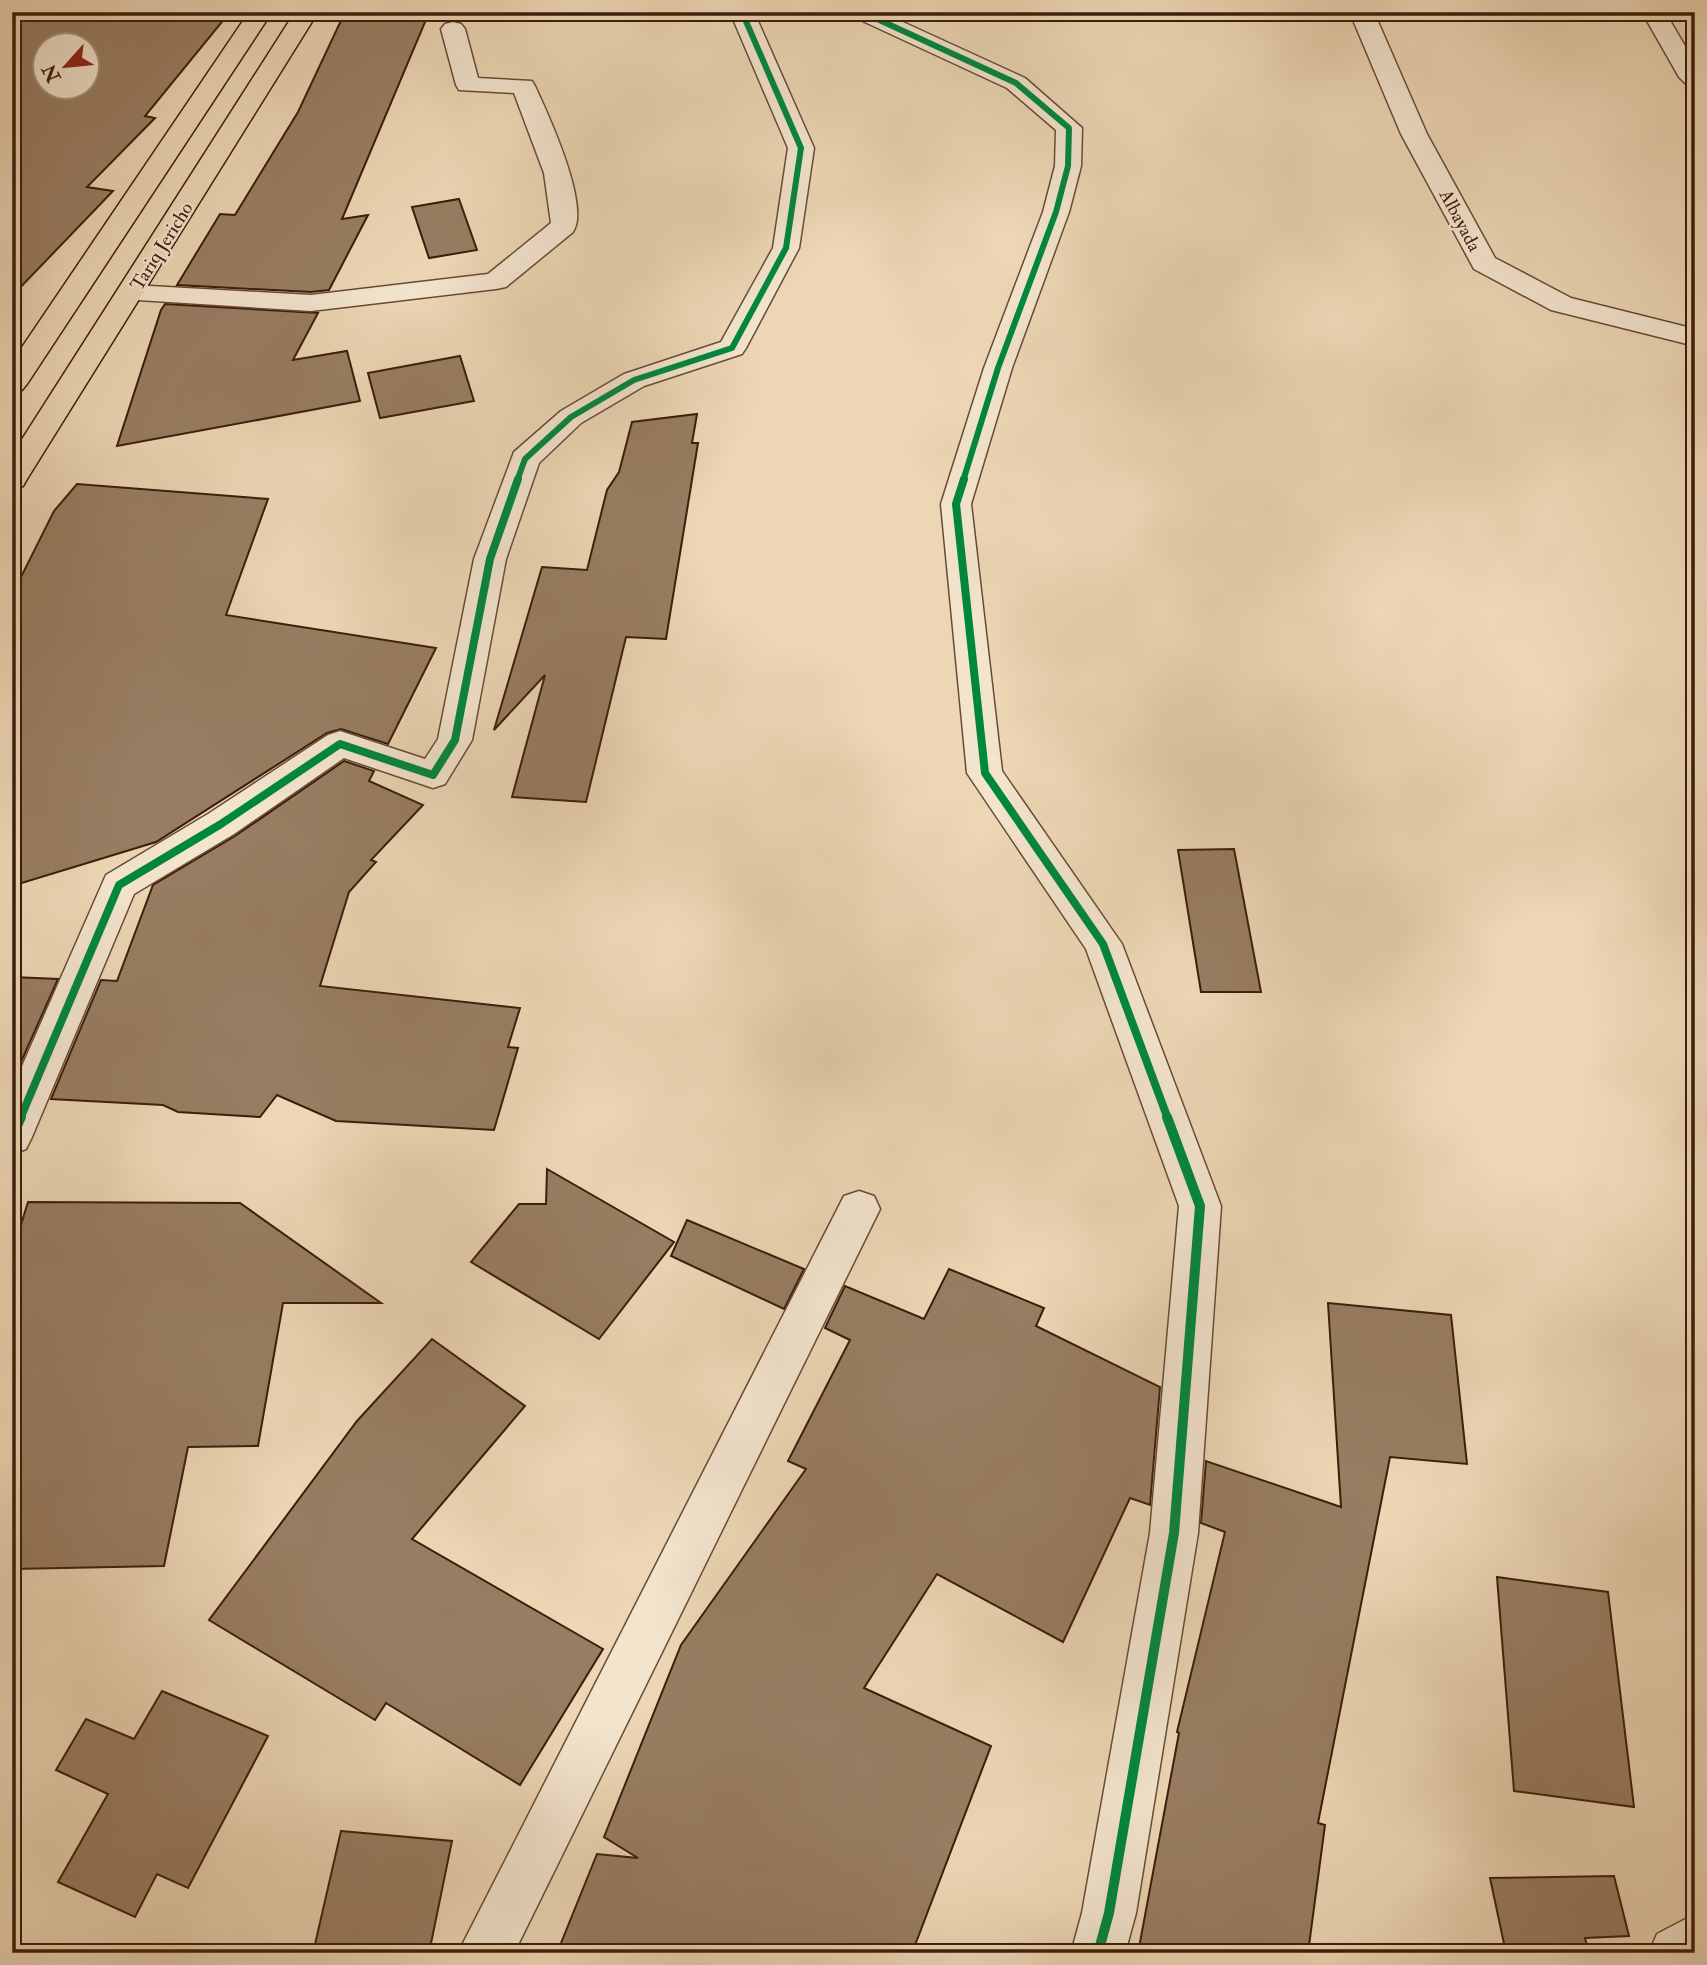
<svg xmlns="http://www.w3.org/2000/svg" width="1707" height="1965" viewBox="0 0 1707 1965" font-family="'IM FELL Double Pica',serif">
<style>
.building{fill:#987d62;stroke:#3c1d0a;stroke-width:2;fill-rule:evenodd}
.lines{fill:none;stroke-linecap:round;stroke-linejoin:round}
.minor-casing{stroke:#684b34;stroke-width:3}
.major-casing{stroke:#3c1d0a;stroke-width:3}
.minor{fill:#f3e4ce;fill-rule:evenodd}
.major{fill:#ecd6b4;fill-rule:evenodd}
.cycleway-far2-casing{stroke:#f3e4ce;stroke-width:9}
.cycleway-far1-casing{stroke:#f3e4ce;stroke-width:12}
.cycleway-casing{stroke:#f3e4ce;stroke-width:15}
.cycleway-far2{stroke:#00873e;stroke-width:6}
.cycleway-far1{stroke:#00873e;stroke-width:8}
.cycleway{stroke:#00873e;stroke-width:10}
.labels{text-anchor:middle;stroke-width:5;stroke-linejoin:round;paint-order:stroke}
.far-street-label{font-size:19px;fill:#3c1d0a;stroke:#f3e4ce}
</style>
<rect width="100%" height="100%" fill="#ecd6b4"/>
<filter id="stains"><feTurbulence type="fractalNoise" baseFrequency=".00286" numOctaves="4"/><feColorMatrix values="0 0 0 0 .2 0 0 0 0 .09 0 0 0 0 .02 0 0 0 .5 -.17"/></filter>
<radialGradient id="worn" r=".72"><stop offset=".6" stop-color="#630" stop-opacity="0"/><stop offset="1" stop-color="#630" stop-opacity=".3"/></radialGradient>
<g class="building">
<path d="M12,12H230L145,116L155,118L87,187L113,191L12,296ZM46,46H88V88H46Z"/>
<path d="M345,12L428,15L342,219L368,215L329,290L311,292L177,285L220,214L235,215L298,112Z"/>
<path d="M459,199L477,250L429,258L412,207Z"/>
<path d="M165,304L318,313L293,360L347,351L360,401L117,446L161,310Z"/>
<path d="M460,356L474,401L380,418L368,373Z"/>
<path d="M697,414L692,443H698L666,639L626,637L586,802L512,797L545,675L494,730L542,567L587,570L607,490L619,472L632,422Z"/>
<path d="M77,484L268,499L226,615L436,648L388,744L341,729L327,733L156,842L12,886V595L54,511Z"/>
<path d="M344,761L374,771L369,781L423,805L371,860L376,862L349,892L320,986L520,1008L508,1047L518,1048L494,1130L336,1121L277,1095L260,1117L178,1112L163,1105L51,1099L101,980L117,981L153,885L235,836Z"/>
<path d="M1234,849L1261,992H1201L1178,850Z"/>
<path d="M12,977L58,979L12,1082Z"/>
<path d="M547,1169L674,1242L599,1339L471,1262L519,1204H546Z"/>
<path d="M28,1202L240,1203L381,1303H283L258,1446L188,1447L164,1566L12,1569V1254Z"/>
<path d="M687,1220L804,1269L784,1309L671,1256Z"/>
<path d="M949,1269L1044,1308L1036,1326L1160,1387L1150,1505L1130,1498L1063,1642L937,1574L864,1688L991,1746L912,1953H557L597,1854L638,1858L604,1837L681,1645L806,1469L788,1461L850,1340L825,1328L845,1286L924,1319Z"/>
<path d="M1328,1303L1451,1315L1467,1464L1390,1457L1318,1823L1325,1825L1308,1953H1138L1179,1733L1177,1732L1225,1532L1201,1523L1206,1461L1341,1507Z"/>
<path d="M432,1339L525,1406L412,1539L603,1649L520,1785L386,1703L375,1720L209,1620L357,1421Z"/>
<path d="M1497,1577L1608,1592L1634,1807L1514,1791Z"/>
<path d="M162,1691L268,1736L188,1888L157,1874L135,1917L58,1882L108,1794L56,1770L86,1719L134,1739Z"/>
<path d="M341,1831L452,1841L429,1953H313Z"/>
<path d="M1614,1876L1629,1936L1585,1938L1589,1953H1506L1490,1878Z"/>
</g>
<g class="lines">
<g class="minor-casing">
<g id="minor">
<path d="M730,12H754L814,148L799,248L746,348L742,354L644,386L581,423L539,463L506,559L472,740L445,784L433,788L344,758L234,834L134,894L32,1137L26,1149L12,1154V1089L106,875L208,814L328,735L340,731L425,759L438,739L474,559L514,452L561,411L624,374L721,342L773,248L788,148Z"/>
<path d="M851,12H881L1025,78L1082,128L1081,166L1069,212L1012,368L971,504L1002,771L1122,944L1221,1206L1198,1533L1136,1913L1125,1953H1071L1082,1913L1150,1533L1179,1206L1086,949L967,773L941,504L984,368L1043,212L1055,166L1056,130L1007,88L854,17Z"/>
<path d="M1348,12H1372L1376,17L1427,134L1495,258L1571,298L1695,329V346L1551,310L1474,269L1401,134L1353,20Z"/>
<path d="M1642,12H1665L1695,63V86L1686,84L1679,77Z"/>
<path d="M453,22L461,24L465,29L478,78L532,81L535,86C548,114 591,206 573,232L506,287L496,289L311,311L122,299L118,293L122,287L132,285L311,295L488,274L551,223L544,173L514,93L459,90L456,85L441,29L445,24Z"/>
<path d="M859,1191L874,1196L880,1209L514,1953H458L844,1196Z"/>
<path d="M1695,1914V1953H1649L1657,1934Z"/>
</g>
</g>
<g class="major-casing">
<g id="major">
<path d="M249,12H272L27,384L22,390L12,393V362Z"/>
<path d="M295,12H318L27,479L23,486L12,489V455Z"/>
</g>
</g>
<use href="#minor" class="minor"/>
<use href="#major" class="major"/>
<g class="cycleway-far2-casing">
<g id="cycleway-far2">
<path d="M862,12L1016,83L1069,128L1068,166L1056,212L998,368L963,481"/>
<path d="M517,481L525,459L571,417L634,380L732,348L786,248L801,148L742,12"/>
</g>
</g>
<g class="cycleway-far1-casing">
<g id="cycleway-far1">
<path d="M964,479L956,504L985,773L1103,944L1168,1119"/>
<path d="M20,1119L119,885L221,824L340,744L433,775L455,740L490,559L518,479"/>
</g>
</g>
<g class="cycleway-casing">
<g id="cycleway">
<path d="M12,1137L21,1117"/>
<path d="M1098,1953L1109,1913L1174,1533L1200,1206L1167,1117"/>
</g>
</g>
<use href="#cycleway-far2" class="cycleway-far2"/>
<use href="#cycleway-far1" class="cycleway-far1"/>
<use href="#cycleway" class="cycleway"/>
</g>
<g class="labels">
<g class="far-street-label">
<text transform="translate(1461 220) rotate(62)" y="7">Albayada</text>
<text transform="translate(161 246) rotate(-58)" y="7">Tariq Jericho</text>
</g>
</g>
<rect width="1707" height="1965" fill="none" stroke="#ecd6b4" stroke-width="42"/>
<rect x="14" y="14" width="1679" height="1937" fill="none" stroke="#3c1d0a" stroke-width="3.5"/>
<rect x="21" y="21" width="1665" height="1923" fill="none" stroke="#3c1d0a" stroke-width="2"/>
<g transform="translate(66 66) rotate(243)"><circle r="33" fill="#f3e4ce" stroke="#aa9480" stroke-width="2"/>
<path d="M0-5L12 26L0 18L-12 26Z" fill="#8f2418"/>
<text y="-10" font-size="19" font-weight="bold" text-anchor="middle" fill="#3c1d0a">N</text>
</g>
<rect width="100%" height="100%" filter="url(#stains)"/>
<rect width="100%" height="100%" fill="url(#worn)"/>
</svg>
